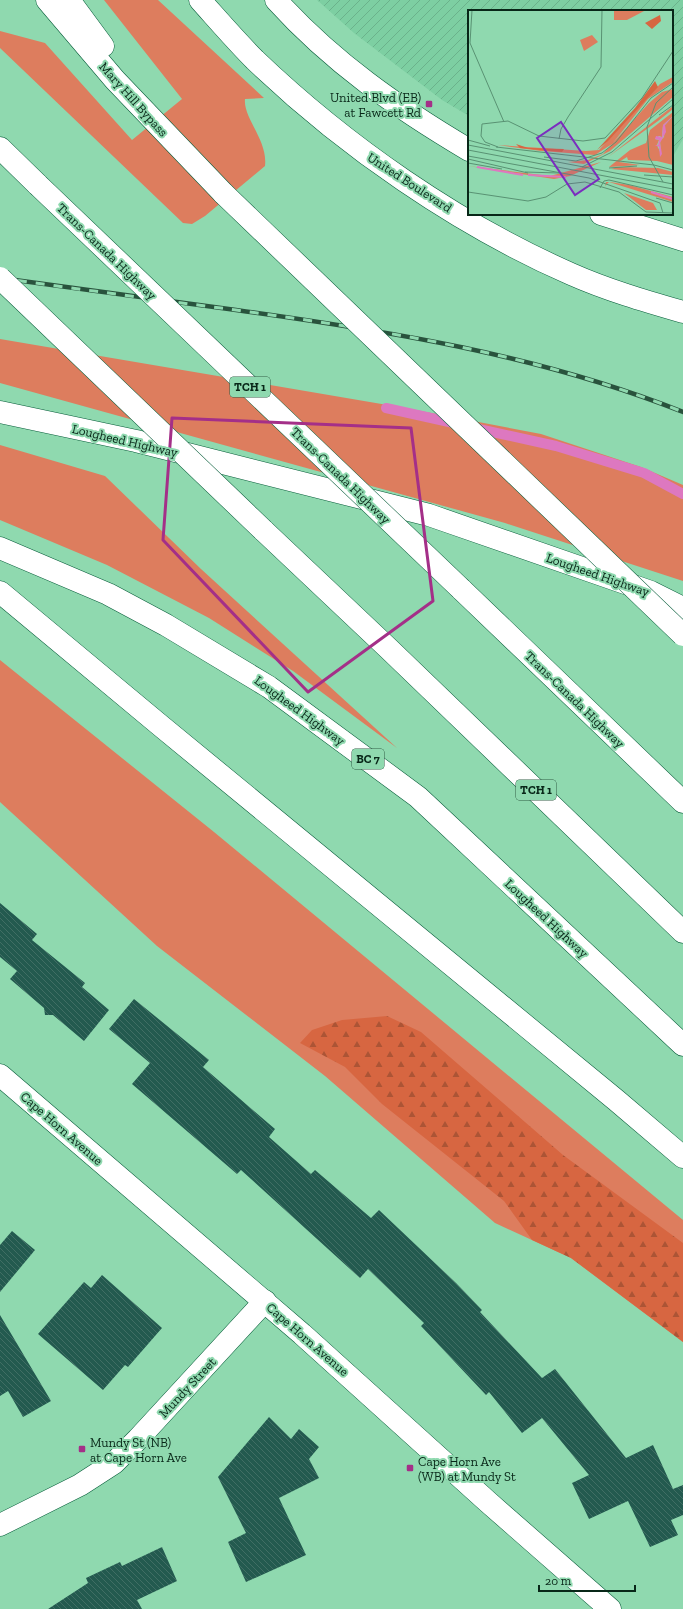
<svg xmlns="http://www.w3.org/2000/svg" width="683" height="1609" viewBox="0 0 683 1609" font-family="'Zilla Slab',serif">
<style>
.industrial{fill:url(#industrial-furrows)}
.grass{fill:#dd7d5e}
.forest{fill:url(#forest-firs)}
.lines{fill:none;stroke-linecap:round;stroke-linejoin:round}
.stream{stroke:#dd78c0;stroke-width:10}
.building{fill:url(#building-back-hatch)}
.tertiary-casing{stroke:#065c39;stroke-width:23}
.secondary-casing{stroke:#065c39;stroke-width:23}
.primary-casing{stroke:#065c39;stroke-width:23}
.motorway-casing{stroke:#065c39;stroke-width:23}
.tertiary{stroke:#fff;stroke-width:22}
.secondary{stroke:#fff;stroke-width:22}
.primary{stroke:#fff;stroke-width:22}
.motorway{stroke:#fff;stroke-width:22}
.rail-casing{stroke:#29533d;stroke-width:4.5}
.rail{stroke:#8fd9af;stroke-width:3;stroke-dasharray:9;stroke-linecap:butt}
.motorway-bridge-casing{stroke:#065c39;stroke-width:23;stroke-linecap:butt}
.motorway-bridge{stroke:#fff;stroke-width:22}
.marked{fill:none;stroke:#a42f88;stroke-width:3;stroke-linejoin:round}
.poi-dot{fill:#a42f88;stroke:#8fd9af;stroke-width:1.5}
.labels{text-anchor:middle;stroke-width:4;stroke-linejoin:round;paint-order:stroke}
.shield{fill:#8fd9af;stroke:#305c45;stroke-width:1}
.shield-label{font-size:12px;font-weight:bold;fill:#082718}
.poi-label{font-size:13px;fill:#082718;stroke:#8fd9af;text-anchor:start}
.street-label{font-size:13px;fill:#082718;stroke:#8fd9af}
.inset-river{fill:none;stroke:#dd78c0;stroke-width:2}
.inset-road{fill:none;stroke:#599273;stroke-width:1}
.view{fill:#7b2cbf;fill-opacity:0.15;stroke:#7b2cbf;stroke-width:2}
.inset-edge{fill:none;stroke:#082718;stroke-width:2}
</style>
<defs>
<pattern id="industrial-furrows" width="10" height="10" patternUnits="userSpaceOnUse"><rect width="10" height="10" fill="#7dcfa2"/><path d="M-1 1l2-2M0 10L10 0M9 11l2-2" fill="none" stroke="#6bb28b"/></pattern>
<pattern id="forest-firs" width="22" height="20" patternUnits="userSpaceOnUse"><rect width="22" height="20" fill="#d76641"/><path d="M5 1l3.5 6h-7zM16 11l3.5 6h-7z" fill="#ac5435"/></pattern>
<pattern id="building-back-hatch" width="6" height="6" patternUnits="userSpaceOnUse"><rect width="6" height="6" fill="#235a4f"/><path d="M-1 5l2 2M0 0l6 6M5-1l2 2" fill="none" stroke="#406e64"/></pattern>
</defs>
<rect width="100%" height="100%" fill="#8fd9af"/>
<path class="industrial" d="M317,0H683V139L672,158V11H469V116L442,100L354,33Z"/>
<g class="grass">
<path d="M104,0H158L264,98L245,99C243,118 268,140 265,166L205,216L192,224L183,223L0,48V31L45,43L132,140L182,99Z"/>
<path d="M0,339L405,408L541,434L641,467L683,485V581L505,523L0,383Z"/>
<path d="M0,445L105,476L201,569L397,748L293,671L209,618L107,565L0,520Z"/>
<path d="M0,660L214,832L683,1220V1342L571,1258L495,1223L325,1076L157,946L0,802Z"/>
</g>
<path class="forest" d="M387,1016L421,1032L563,1155L683,1243V1342L571,1258L532,1240L504,1201L382,1104L345,1067L300,1043L312,1030L342,1020Z"/>
<g class="lines">
<g class="stream">
<path d="M386,408L458,424"/>
<path d="M474,428L556,446L644,473L683,494"/>
</g>
</g>
<g class="building">
<path d="M0,903L37,934L32,940L85,983L82,987L109,1010L84,1041L53,1015H45L44,1008L10,979L17,971L0,957Z"/>
<path d="M134,999L209,1060L203,1067L275,1129L269,1137L311,1174L315,1170L371,1218L379,1210L456,1283L482,1310L480,1312L542,1378L555,1369L626,1458L653,1445L673,1489L683,1485V1515L671,1520L678,1535L650,1547L628,1501L589,1519L572,1483L589,1475L542,1418L522,1433L489,1392L486,1395L421,1326L424,1323L368,1269L360,1278L241,1170L237,1174L132,1084L150,1063L109,1029Z"/>
<path d="M12,1231L35,1250L0,1292V1245Z"/>
<path d="M102,1275L162,1328L128,1367L125,1365L103,1390L38,1334L84,1282L91,1288Z"/>
<path d="M0,1315L51,1401L23,1417L8,1391L0,1396Z"/>
<path d="M269,1417L291,1439L299,1429L319,1447L309,1459L319,1478L279,1498L306,1555L246,1582L228,1542L246,1533L218,1477Z"/>
<path d="M162,1547L177,1581L137,1600L142,1609H48L88,1583L86,1578L120,1562L122,1566Z"/>
</g>
<g class="lines">
<g class="tertiary-casing">
<g id="tertiary">
<path d="M0,1075L302,1334L488,1502L610,1609"/>
<path d="M0,1525L80,1485L114,1463L138,1439L265,1301"/>
</g>
</g>
<g class="secondary-casing">
<g id="secondary">
<path d="M200,0C218,20 236,41 255,60C345,146 457,224 571,274C607,290 645,301 683,312"/>
<path d="M276,0C332,62 398,108 469,150"/>
<path d="M601,214L683,240"/>
</g>
</g>
<g class="primary-casing">
<g id="primary">
<path d="M0,412L136,441L429,515L651,592L683,608"/>
<path d="M0,548L108,594L166,625L269,687L418,797L683,1045"/>
</g>
</g>
<g class="motorway-casing">
<g id="motorway">
<path d="M47,0L115,80L224,194"/>
<path d="M69,0L103,46"/>
<path d="M0,148L38,185"/>
<path d="M263,530L389,649L683,932"/>
<path d="M461,589L683,802"/>
<path d="M0,592L161,726L616,1100L683,1157"/>
</g>
</g>
<use href="#tertiary" class="tertiary"/>
<use href="#secondary" class="secondary"/>
<use href="#primary" class="primary"/>
<use href="#motorway" class="motorway"/>
<g class="rail-casing">
<path id="rail" d="M0,278C79,289 158,300 236,310C388,331 540,355 683,412"/>
</g>
<use href="#rail" class="rail"/>
<g class="motorway-bridge-casing">
<g id="motorway-bridge">
<path d="M38,185L461,589"/>
<path d="M224,194L683,635"/>
<path d="M0,278L263,530"/>
</g>
</g>
<use href="#motorway-bridge" class="motorway-bridge"/>
</g>
<path class="marked" d="M172,418L411,428L433,601L308,692L163,540Z"/>
<g class="poi-dot">
<rect x="425" y="100" width="8" height="8" rx="2"/>
<rect x="78" y="1445" width="8" height="8" rx="2"/>
<rect x="406" y="1464" width="8" height="8" rx="2"/>
</g>
<g class="labels">
<g class="shield">
<rect x="230" y="377" width="40" height="20" rx="3"/>
<rect x="352" y="749" width="32" height="20" rx="3"/>
<rect x="516" y="780" width="40" height="20" rx="3"/>
</g>
<g class="shield-label">
<text x="250" y="391">TCH 1</text>
<text x="368" y="763">BC 7</text>
<text x="536" y="794">TCH 1</text>
</g>
<g class="poi-label">
<text x="421" y="102" text-anchor="end">United Blvd (EB)<tspan x="421" dy="15">at Fawcett Rd</tspan></text>
<text x="90" y="1447">Mundy St (NB)<tspan x="90" dy="15">at Cape Horn Ave</tspan></text>
<text x="418" y="1466">Cape Horn Ave<tspan x="418" dy="15">(WB) at Mundy St</tspan></text>
</g>
<g class="street-label">
<text transform="translate(134 99) rotate(48)" y="5">Mary Hill Bypass</text>
<text transform="translate(410 182) rotate(33)" y="5">United Boulevard</text>
<text transform="translate(107 251) rotate(44)" y="5">Trans-Canada Highway</text>
<text transform="translate(125 440) rotate(13)" y="5">Lougheed Highway</text>
<text transform="translate(341 475) rotate(44)" y="5">Trans-Canada Highway</text>
<text transform="translate(598 574) rotate(19)" y="5">Lougheed Highway</text>
<text transform="translate(575 699) rotate(44)" y="5">Trans-Canada Highway</text>
<text transform="translate(300 710) rotate(36)" y="5">Lougheed Highway</text>
<text transform="translate(547 918) rotate(43)" y="5">Lougheed Highway</text>
<text transform="translate(62 1128) rotate(41)" y="5">Cape Horn Avenue</text>
<text transform="translate(308 1339) rotate(41)" y="5">Cape Horn Avenue</text>
<text transform="translate(187 1387) rotate(-47)" y="5">Mundy Street</text>
</g>
</g>
<g transform="translate(468 10)">
<rect width="205" height="205" fill="#8fd9af"/>
<path d="M124,25L130,32L116,41L112,30ZM205,67V72L180,89L144,134L127,145L73,141L30,135L118,141L131,140L192,74ZM205,79V87L142,141L116,154L100,152L120,150L135,144L181,93L194,82ZM205,96V99L190,111L140,147ZM205,102V106L195,115L194,127L191,126L187,129L191,130L189,135L193,144L192,131L196,127L197,115L205,106V155L189,151L160,150L159,147L151,152L172,155L141,157L162,140L178,133L182,120ZM133,152L102,166L86,169L0,156L82,166ZM150,157L190,158L205,162V165L143,159ZM138,172H142L161,175L205,187V192L141,172L137,176ZM156,183L185,193L189,200H178Z" fill="#dd7d5e"/>
<path d="M192,5L193,11L184,19L177,13ZM187,71L190,77L140,131L129,140L167,98ZM48,134L60,138L96,139L94,142L52,138Z" fill="#d76641"/>
<path d="M146,0H178L159,10H146Z" fill="#dd7d5e"/>
<path d="M205,106L197,115L198,122L192,133L194,144L192,147L191,137L187,135H190L191,130L187,129L188,126L194,127L195,115Z" fill="#dd78c0"/>
<path class="inset-river" d="M9,157L55,165M60,165L98,167M183,182L205,189"/>
<path class="inset-road" d="M4,0L2,33L36,112M191,105L205,95M13,126L14,114L40,111L71,126L115,131L137,128L174,88L205,41M13,126L17,132L30,137M91,129L93,119L100,107L133,57L134,0M0,130L22,136M0,135L205,174M28,137L186,155L205,160M0,140L205,179M0,146L121,168L192,193L195,203M76,147L108,151L134,143L148,132L183,88L205,73M0,149L60,163M0,153L34,159M114,157L144,142L205,89M141,158L169,156M57,162L91,163M176,165L205,167M195,172L181,147L179,117L188,93L205,77M132,178L136,171L141,170L205,185M0,182L60,191L78,187L99,174L117,172L151,182L178,202L205,203M188,188L205,193"/>
<path class="view" d="M93,112L131,169L107,185L69,128Z"/>
<rect width="205" height="205" class="inset-edge"/>
</g>
<path d="M539 1585v6h96v-6" fill="none" stroke="#082718" stroke-width="2"/>
<text x="545" y="1585" font-size="12" fill="#082718" stroke="#8fd9af" stroke-width="3" paint-order="stroke">20 m</text>
</svg>
